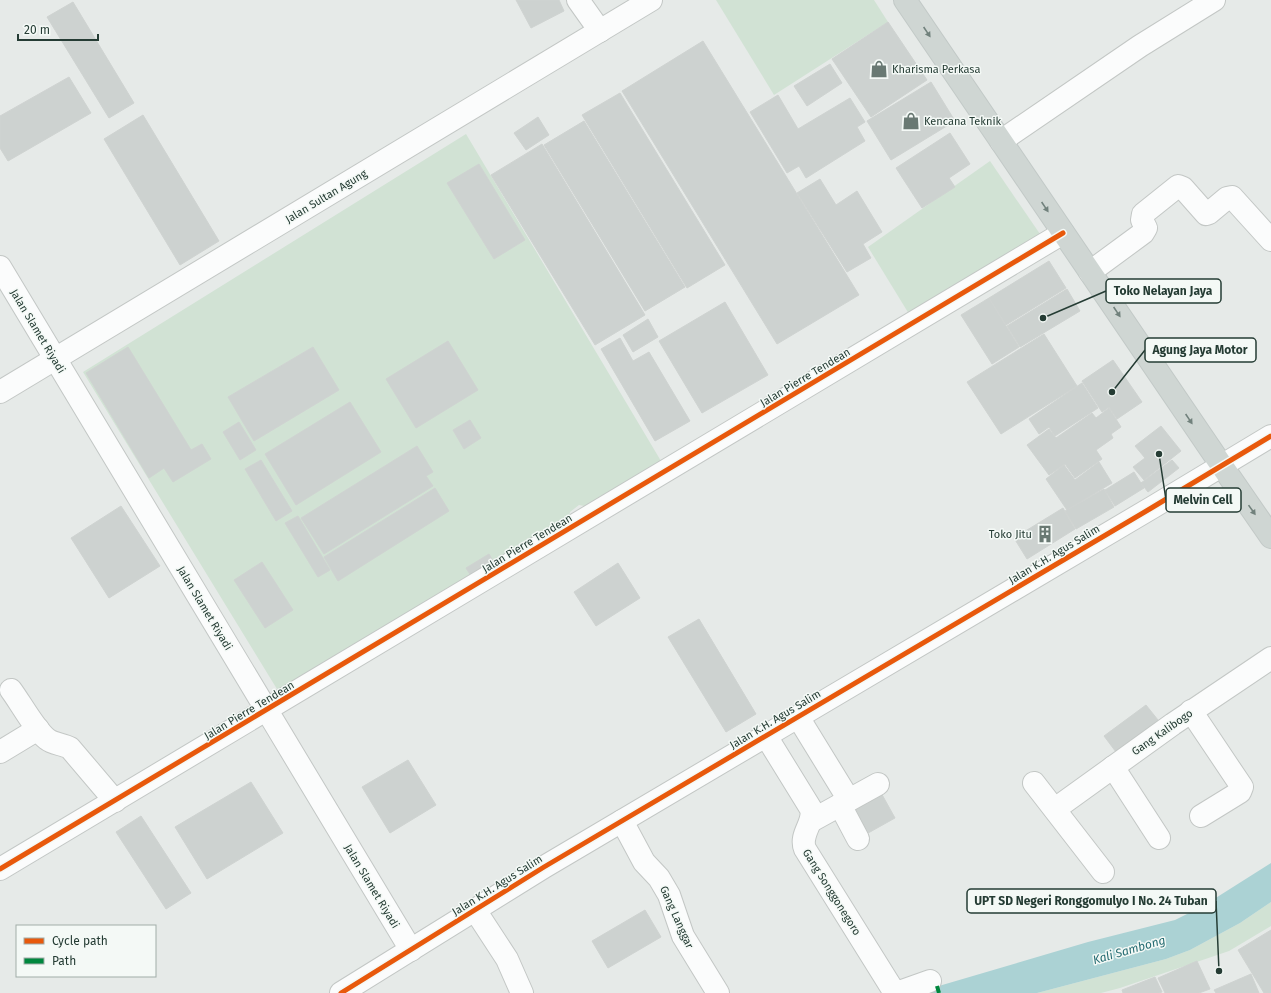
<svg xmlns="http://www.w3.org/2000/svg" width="1271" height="993" viewBox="0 0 1271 993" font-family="'Fira Sans',sans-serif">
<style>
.green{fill:#d1e2d4}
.water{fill:#abd2d4}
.building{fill:#cdd2d0;stroke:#cfd3d1}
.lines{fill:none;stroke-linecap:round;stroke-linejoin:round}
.minor-casing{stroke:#c3c7c5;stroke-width:24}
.major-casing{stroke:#c2c9c7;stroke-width:24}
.minor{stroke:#fbfcfc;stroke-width:22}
.major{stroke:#cfd6d3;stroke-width:22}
.quiet{stroke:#00873e;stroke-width:4;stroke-dasharray:8 4;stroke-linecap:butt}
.cycleway-casing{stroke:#f4f9f6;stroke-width:8}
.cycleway{stroke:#e8590c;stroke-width:5}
.oneway{fill:#71817c}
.labels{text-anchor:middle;stroke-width:3;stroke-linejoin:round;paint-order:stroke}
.poi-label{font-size:11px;fill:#253c34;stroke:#f4f9f6;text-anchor:start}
.street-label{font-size:11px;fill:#253c34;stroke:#f4f9f6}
.water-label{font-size:12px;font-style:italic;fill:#266c72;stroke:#f4f9f6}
.leader{fill:none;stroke:#253c34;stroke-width:1.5}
.callout-dot{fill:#253c34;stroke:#f4f9f6;stroke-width:1.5}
.callout{fill:#f4f9f6;stroke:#253c34;stroke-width:1.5}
.callout-label{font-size:12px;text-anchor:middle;font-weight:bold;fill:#253c34}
</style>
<rect width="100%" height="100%" fill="#e6eae8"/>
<g class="green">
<path d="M716,0H874L888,22L774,95Z"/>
<path d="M466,134L661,461L590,507L579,505L570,512L568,522L280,694L83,372Z"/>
<path d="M990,161L1040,234L909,314L868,247Z"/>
<path d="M1271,902V926L1229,951L1120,988L1101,993H1037L1166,959L1190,950L1240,923Z"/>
</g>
<path class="water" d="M1271,863V902L1240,923L1190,950L1166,959L1037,993H915L1088,942L1175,920L1203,906Z"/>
<g class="building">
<path d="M516,0H559L564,11L531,28Z"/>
<path d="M73,2L134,103L109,118L47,17Z"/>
<path d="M888,22L927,80L871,117L832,59Z"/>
<path d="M703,41L859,295L777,344L622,91Z"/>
<path d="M830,64L842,83L807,106L794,86Z"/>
<path d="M69,77L91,113L8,161L0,148V116Z"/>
<path d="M931,82L955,121L891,160L867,121Z"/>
<path d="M620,93L725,265L687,288L582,115Z"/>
<path d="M778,95L798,129L850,98L865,122L857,127L865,141L806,178L799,166L787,173L750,112Z"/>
<path d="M143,115L219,241L180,265L104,139Z"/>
<path d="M538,117L549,135L526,150L514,133Z"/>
<path d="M584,121L685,287L645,311L544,145Z"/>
<path d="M950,133L970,164L949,178L955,187L922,208L896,168Z"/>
<path d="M542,144L645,315L595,345L491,175Z"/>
<path d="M479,164L525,240L494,259L447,183Z"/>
<path d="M820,179L836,205L857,191L882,232L863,244L871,258L847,272L797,193Z"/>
<path d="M1049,261L1066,288L1006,325L989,298Z"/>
<path d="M1067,289L1080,311L1020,347L1007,326Z"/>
<path d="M989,298L1019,347L992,364L961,315Z"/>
<path d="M725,302L768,375L702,413L659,341Z"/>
<path d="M648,319L658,337L633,352L623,335Z"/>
<path d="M1044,334L1077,386L1001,434L967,382Z"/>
<path d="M620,338L633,361L649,352L690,421L655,441L601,349Z"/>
<path d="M448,341L478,390L416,428L386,379Z"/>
<path d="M128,347L191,450L202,444L211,459L173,482L164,468L149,478L86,373Z"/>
<path d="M313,347L339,390L254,441L228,397Z"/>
<path d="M1113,360L1142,402L1117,419L1109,407L1102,412L1082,381Z"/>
<path d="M1082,383L1098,408L1055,436L1049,427L1039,434L1029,419Z"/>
<path d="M350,402L381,452L296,505L265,454Z"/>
<path d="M1109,408L1121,427L1111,434L1113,438L1096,450L1102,459L1075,478L1065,464L1049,475L1027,445L1049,429L1056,438L1092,413L1096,418Z"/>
<path d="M470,420L481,438L464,449L453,430Z"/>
<path d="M239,422L256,450L240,460L223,432Z"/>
<path d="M1161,426L1181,451L1144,480L1133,467L1145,458L1135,446Z"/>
<path d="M417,446L433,472L426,476L433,486L324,554L301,518Z"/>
<path d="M261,460L292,511L276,521L245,469Z"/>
<path d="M1172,460L1179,468L1148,492L1141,483Z"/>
<path d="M1099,462L1112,483L1067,510L1046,479L1064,465L1075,480Z"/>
<path d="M1134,472L1144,488L1115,506L1105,490Z"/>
<path d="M435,488L449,511L338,581L324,557Z"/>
<path d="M1104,489L1114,507L1076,529L1065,511Z"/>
<path d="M121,506L160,566L109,598L71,538Z"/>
<path d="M1063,508L1075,529L1027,559L1014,538Z"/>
<path d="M298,516L330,570L318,577L285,523Z"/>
<path d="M489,554L496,566L473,579L466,568Z"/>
<path d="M262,562L293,610L265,628L234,580Z"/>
<path d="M618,563L640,598L596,626L574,592Z"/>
<path d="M699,619L756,714L726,732L668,637Z"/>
<path d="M1146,705L1162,725L1119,756L1104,736Z"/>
<path d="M408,760L436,805L390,833L362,787Z"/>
<path d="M251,782L283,833L207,879L175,827Z"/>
<path d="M880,791L895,818L861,837L846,809Z"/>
<path d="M141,816L191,893L166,909L116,832Z"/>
<path d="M645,910L661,937L608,968L592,941Z"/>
<path d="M1271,930V993H1264L1238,950Z"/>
<path d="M1197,961L1210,989L1199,993H1165L1158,978Z"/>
<path d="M1251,974L1259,993H1216L1214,990Z"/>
<path d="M1155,977L1162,992L1159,993H1123L1122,990Z"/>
</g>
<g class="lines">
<g class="minor-casing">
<g id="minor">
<path d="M578,0L600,31"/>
<path d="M1001,141L1140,46L1214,0"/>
<path d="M0,267L411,950"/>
<path d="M1090,272L1143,233L1146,228L1142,220L1143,214L1178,186L1183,188L1206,214L1209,213L1227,198L1232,197L1271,240"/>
<path d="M0,392L651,0"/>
<path d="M11,690C20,702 36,731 47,739C53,744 63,744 70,748L115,801"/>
<path d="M1191,711L1242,787L1240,792L1201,816"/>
<path d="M798,717L849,800"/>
<path d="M766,736L811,809C815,823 799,834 805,849L893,990L899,992L930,981"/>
<path d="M0,752L38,729"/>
<path d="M1113,767L1159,838"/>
<path d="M1034,783L1103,872"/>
<path d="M840,805L858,839"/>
<path d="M1055,809L1173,724L1271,658"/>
<path d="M622,821L644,862L659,878L669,895L683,936L718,993"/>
<path d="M811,821L878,784"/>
<path d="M0,869L1063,233"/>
<path d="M475,910L507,959L522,993"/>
<path d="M341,993L544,867L1153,507L1271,436"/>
</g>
</g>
<g class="major-casing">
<path id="major" d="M905,0L1222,466L1271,537"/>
</g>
<use href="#minor" class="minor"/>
<use href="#major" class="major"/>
<path class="quiet" d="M937,986L939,993"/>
<g class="cycleway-casing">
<g id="cycleway">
<path d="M0,869L1063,233"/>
<path d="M341,993L544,867L1153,507L1271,436"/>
</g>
</g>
<use href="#cycleway" class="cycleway"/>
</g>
<defs><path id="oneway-solid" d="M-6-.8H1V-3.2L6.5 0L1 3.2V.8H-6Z"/></defs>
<g class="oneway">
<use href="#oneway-solid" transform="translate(927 32) rotate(56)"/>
<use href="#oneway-solid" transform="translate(1045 207) rotate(56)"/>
<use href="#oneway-solid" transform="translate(1117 312) rotate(56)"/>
<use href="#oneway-solid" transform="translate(1189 419) rotate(56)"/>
<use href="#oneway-solid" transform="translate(1252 510) rotate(55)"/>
</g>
<defs>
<g id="shop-bare" transform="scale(1.38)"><path d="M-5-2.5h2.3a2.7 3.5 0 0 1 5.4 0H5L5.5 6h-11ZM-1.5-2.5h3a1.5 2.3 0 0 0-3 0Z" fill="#697973" stroke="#f4f9f6" stroke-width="2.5" paint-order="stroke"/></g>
<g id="building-bare" transform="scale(1.38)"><path d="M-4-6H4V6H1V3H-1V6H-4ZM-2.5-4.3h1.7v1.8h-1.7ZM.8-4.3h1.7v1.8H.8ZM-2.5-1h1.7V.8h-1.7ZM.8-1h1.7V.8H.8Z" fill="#697973" stroke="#f4f9f6" stroke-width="2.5" paint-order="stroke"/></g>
</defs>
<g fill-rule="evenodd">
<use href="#shop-bare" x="879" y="69"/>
<use href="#shop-bare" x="911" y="121"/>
<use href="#building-bare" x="1045" y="534"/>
</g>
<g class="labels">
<g class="poi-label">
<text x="892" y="73">Kharisma Perkasa</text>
<text x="924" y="125">Kencana Teknik</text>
<text x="1032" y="538" text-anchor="end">Toko Jitu</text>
</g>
<g class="street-label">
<text transform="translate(326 196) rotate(-31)" y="4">Jalan Sultan Agung</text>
<text transform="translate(38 331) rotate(59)" y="4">Jalan Slamet Riyadi</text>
<text transform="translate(805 377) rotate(-31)" y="4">Jalan Pierre Tendean</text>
<text transform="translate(527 543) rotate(-31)" y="4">Jalan Pierre Tendean</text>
<text transform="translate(1054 554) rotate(-31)" y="4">Jalan K.H. Agus Salim</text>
<text transform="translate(205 608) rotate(59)" y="4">Jalan Slamet Riyadi</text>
<text transform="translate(249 710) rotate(-31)" y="4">Jalan Pierre Tendean</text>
<text transform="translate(775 719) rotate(-31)" y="4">Jalan K.H. Agus Salim</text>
<text transform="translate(1162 732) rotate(-35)" y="4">Gang Kalibogo</text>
<text transform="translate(497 885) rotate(-32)" y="4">Jalan K.H. Agus Salim</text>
<text transform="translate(372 886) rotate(59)" y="4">Jalan Slamet Riyadi</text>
<text transform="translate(832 892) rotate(58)" y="4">Gang Songgonegoro</text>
<text transform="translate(677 917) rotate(66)" y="4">Gang Langgar</text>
</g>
<g class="water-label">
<text transform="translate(1129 950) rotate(-16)" y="4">Kali Sambong</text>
</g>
</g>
<path class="leader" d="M1043 318L1106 291M1112 392L1145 350M1159 454L1166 500M1219 971L1216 901"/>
<g class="callout-dot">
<circle cx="1043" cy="318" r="4"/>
<circle cx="1112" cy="392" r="4"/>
<circle cx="1159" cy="454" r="4"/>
<circle cx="1219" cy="971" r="4"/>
</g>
<g class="callout">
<rect x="1106" y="279" width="115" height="24" rx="4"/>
<rect x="1145" y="338" width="111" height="24" rx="4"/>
<rect x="1166" y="488" width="75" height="24" rx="4"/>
<rect x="967" y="889" width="249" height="24" rx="4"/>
</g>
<g class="callout-label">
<text x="1163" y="295">Toko Nelayan Jaya</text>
<text x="1200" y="354">Agung Jaya Motor</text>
<text x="1203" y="504">Melvin Cell</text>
<text x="1091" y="905">UPT SD Negeri Ronggomulyo I No. 24 Tuban</text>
</g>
<rect x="16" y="925" width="140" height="52" fill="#f4f9f6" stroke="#a1ada8"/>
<rect x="24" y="938" width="20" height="6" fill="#e8590c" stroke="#a1ada8"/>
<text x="52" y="945" font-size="12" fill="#253c34">Cycle path</text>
<rect x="24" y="958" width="20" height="6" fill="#00873e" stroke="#a1ada8"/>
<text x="52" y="965" font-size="12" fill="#253c34">Path</text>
<path d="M18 34v6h80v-6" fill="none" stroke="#253c34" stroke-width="2"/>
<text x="24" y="34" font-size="12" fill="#253c34" stroke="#f4f9f6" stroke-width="3" paint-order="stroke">20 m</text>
</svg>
